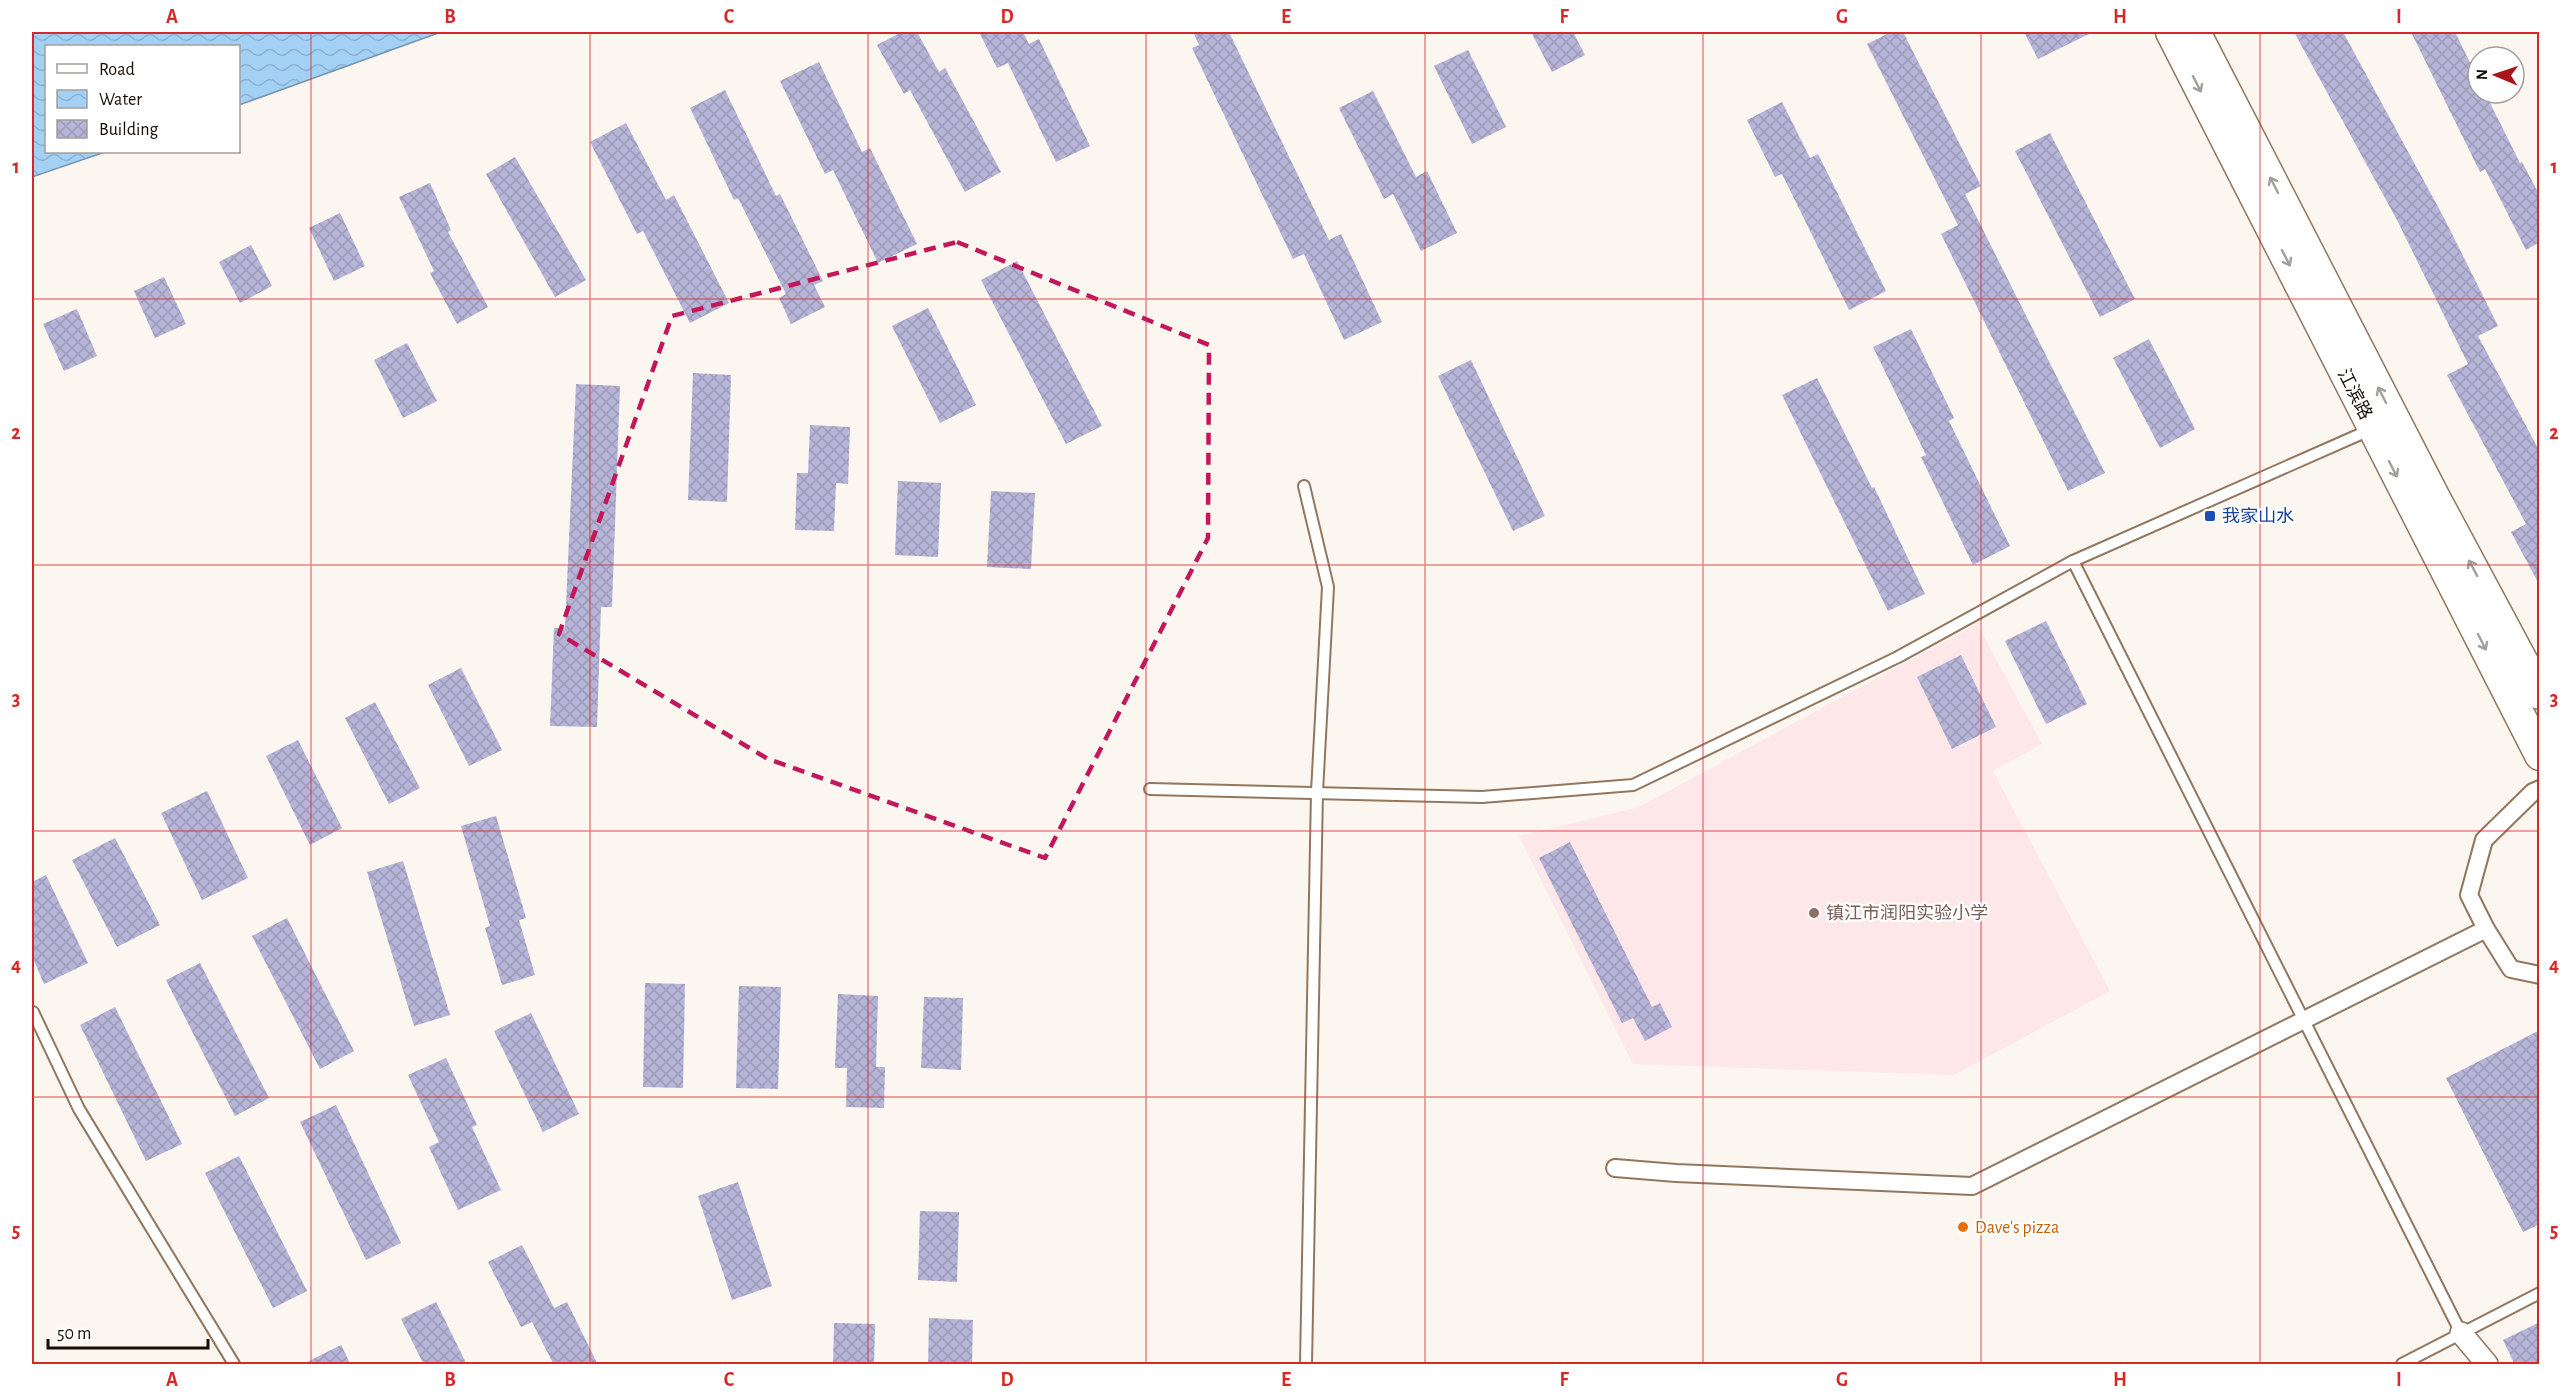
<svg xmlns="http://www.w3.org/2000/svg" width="2571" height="1396" viewBox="0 0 2571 1396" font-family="'Alegreya Sans','Noto Sans SC',sans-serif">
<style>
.education{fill:#fde7e9}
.water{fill:url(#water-waves);stroke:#7996ae;stroke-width:1.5}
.building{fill:url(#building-cross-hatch)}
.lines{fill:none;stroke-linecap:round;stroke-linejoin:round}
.service-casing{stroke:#92775e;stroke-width:14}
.pedestrian-casing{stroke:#92775e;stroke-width:20}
.minor-casing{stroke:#92775e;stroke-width:24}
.secondary-casing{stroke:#92775e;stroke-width:33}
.service{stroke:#fff;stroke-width:10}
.pedestrian{stroke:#fff;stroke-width:16}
.minor{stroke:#fff;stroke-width:21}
.secondary{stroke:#fff;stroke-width:30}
.oneway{stroke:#a29e9b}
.marked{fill:none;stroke:#c2185b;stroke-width:4.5;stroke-dasharray:12 8;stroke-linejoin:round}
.grid{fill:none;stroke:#d62828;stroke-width:1.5;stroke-opacity:0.55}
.transit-dot{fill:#1a4fb4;stroke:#fff;stroke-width:2}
.education-dot{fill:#8d6e63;stroke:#fff;stroke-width:2}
.food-dot{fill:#e8710a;stroke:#fff;stroke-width:2}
.labels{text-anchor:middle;stroke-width:4.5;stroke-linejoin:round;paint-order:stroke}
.street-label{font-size:18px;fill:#170d05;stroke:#fff}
.transit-label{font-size:18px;fill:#164399;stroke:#fff;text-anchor:start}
.education-label{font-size:18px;fill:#785e54;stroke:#fff;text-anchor:start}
.food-label{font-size:18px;fill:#c56008;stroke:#fff;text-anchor:start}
.neatline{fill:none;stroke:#d62828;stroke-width:2}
.grid-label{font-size:20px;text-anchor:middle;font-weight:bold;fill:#d62828}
</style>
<defs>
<pattern id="water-waves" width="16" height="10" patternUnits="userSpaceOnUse" patternTransform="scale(1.5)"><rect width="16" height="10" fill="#a3d1f6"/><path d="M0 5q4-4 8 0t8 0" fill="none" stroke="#8cb2d1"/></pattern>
<pattern id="building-cross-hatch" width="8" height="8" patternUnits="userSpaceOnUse" patternTransform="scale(1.5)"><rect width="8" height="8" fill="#b6b5d8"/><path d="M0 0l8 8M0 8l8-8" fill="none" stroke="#9c9ab8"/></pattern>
</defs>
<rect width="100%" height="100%" fill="#fcf6f1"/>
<path class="education" d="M1977,624L2042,744L1993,771L2110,991L1954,1075L1633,1064L1519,836L1639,807Z"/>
<path class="water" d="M32,32H441L239,105L238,46H46V152H105L32,177Z"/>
<g class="building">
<path d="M902,32H917L939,72L945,68L1001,172L965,192L910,90L904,94L877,45Z"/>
<path d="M979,32H1023L1029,44L1039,39L1090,146L1056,162L1008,63L997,68Z"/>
<path d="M1193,32H1229L1329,240L1341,234L1382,322L1344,340L1304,254L1293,259L1192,48L1199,45Z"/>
<path d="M1531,32H1573L1585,55L1552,72Z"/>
<path d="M1891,32H1903L1981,186L1965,194L2105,473L2068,491L1941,234L1958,225L1867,44Z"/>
<path d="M2024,32H2093L2038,59Z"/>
<path d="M2294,32H2343L2443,216L2498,326L2478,336L2540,452V586L2511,532L2526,524L2447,375L2468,364L2397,220Z"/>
<path d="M2411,32H2455L2478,79V93H2485L2520,163L2522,162L2540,196V242L2526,250L2485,169L2480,172Z"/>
<path d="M1468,50L1506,127L1472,144L1434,66Z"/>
<path d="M819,62L862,152L870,148L917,244L878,263L833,170L825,174L780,81Z"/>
<path d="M725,90L776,196L780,194L823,281L814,285L825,307L791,324L779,298L786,294L738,198L734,200L690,108Z"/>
<path d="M1373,91L1416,177L1427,171L1457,233L1421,251L1393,194L1384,199L1339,108Z"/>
<path d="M1782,102L1810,158L1818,154L1886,291L1849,310L1782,174L1775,177L1747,120Z"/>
<path d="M626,123L666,200L674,195L729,303L690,323L643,231L637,234L590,142Z"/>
<path d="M2050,133L2135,299L2100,317L2015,151Z"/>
<path d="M515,157L586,280L555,297L486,174Z"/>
<path d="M430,183L451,230L448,232L488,307L457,324L430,273L434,271L399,197Z"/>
<path d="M340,213L365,266L334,281L309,228Z"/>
<path d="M251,245L272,286L240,303L219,262Z"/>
<path d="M1017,261L1102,426L1066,444L981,280Z"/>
<path d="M164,277L186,324L155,338L134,291Z"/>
<path d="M928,308L976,405L940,423L892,326Z"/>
<path d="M77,309L97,356L64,371L43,324Z"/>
<path d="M1911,329L1954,418L1949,421L2010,546L1973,565L1921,457L1926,455L1873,347Z"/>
<path d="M2149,339L2195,429L2160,448L2113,358Z"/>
<path d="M407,343L437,401L403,418L374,360Z"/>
<path d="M1471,360L1545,516L1513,531L1438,376Z"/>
<path d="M693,373L731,375L727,502L688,500Z"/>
<path d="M1817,378L1872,488L1874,487L1925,594L1888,611L1782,395Z"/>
<path d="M576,384L620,386L612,607H601L597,727L550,726L554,628H565Z"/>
<path d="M810,425L850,427L848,484L836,483L834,531L795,530L797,473H808Z"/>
<path d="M898,481L941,483L938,557L895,555Z"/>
<path d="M991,491L1035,493L1031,569L987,567Z"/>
<path d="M2046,621L2087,704L2046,724L2005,641Z"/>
<path d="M1961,655L1996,727L1952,749L1917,677Z"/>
<path d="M461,668L502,750L469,766L428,685Z"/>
<path d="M375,702L420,788L389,804L345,718Z"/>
<path d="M298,740L342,828L310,845L266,756Z"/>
<path d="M207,791L248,878L202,900L161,813Z"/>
<path d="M496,816L526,918L519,920L535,975L502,985L485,928L490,926L461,826Z"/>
<path d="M115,838L160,925L117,947L72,860Z"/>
<path d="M1570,842L1652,1007L1660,1003L1672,1027L1645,1041L1633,1018L1622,1023L1539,858Z"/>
<path d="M403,861L450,1015L414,1026L367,872Z"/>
<path d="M46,875L88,963L44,984L32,956V882Z"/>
<path d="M287,918L354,1051L320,1069L252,936Z"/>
<path d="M200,963L269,1098L235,1116L166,980Z"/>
<path d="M645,983L685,984L683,1088L643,1087Z"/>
<path d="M739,986L781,987L778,1089L736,1088Z"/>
<path d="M838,994L878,996L876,1067H885L884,1108L846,1107L847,1068H835Z"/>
<path d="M924,997L963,998L961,1070L921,1068Z"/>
<path d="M115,1007L182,1144L146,1161L80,1025Z"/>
<path d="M531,1013L579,1114L543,1132L494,1031Z"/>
<path d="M2540,1030V1224L2523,1232L2446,1078Z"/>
<path d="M446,1058L477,1125L472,1127L501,1190L458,1210L429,1147L439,1142L408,1075Z"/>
<path d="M336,1105L401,1243L366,1260L300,1122Z"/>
<path d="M239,1156L307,1291L273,1308L205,1173Z"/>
<path d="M738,1182L772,1286L732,1300L698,1196Z"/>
<path d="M920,1211L959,1212L957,1282L918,1280Z"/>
<path d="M522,1245L554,1308L567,1302L598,1365H554L532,1322L521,1327L488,1262Z"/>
<path d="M436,1302L467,1365H424L401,1319Z"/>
<path d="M929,1318L973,1320L972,1365H928Z"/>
<path d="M2540,1322V1365H2515L2503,1340Z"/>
<path d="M834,1323L875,1324L874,1365H833Z"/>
<path d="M341,1345L351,1365H301Z"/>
</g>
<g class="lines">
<g class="service-casing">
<g id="service">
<path d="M1304,486L1328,587L1317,792L1306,1364"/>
<path d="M2073,561L2461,1333"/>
<path d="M1150,789L1482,797L1633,785L1898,657L2073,561L2372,429"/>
<path d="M33,1012L79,1109L234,1364"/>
<path d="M2402,1364L2540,1293"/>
</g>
</g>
<g class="pedestrian-casing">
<g id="pedestrian">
<path d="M2486,929L2469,895L2484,840L2533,792L2540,789"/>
<path d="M1615,1168L1676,1173L1972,1186L2486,929L2511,969L2540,975"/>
</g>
</g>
<g class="minor-casing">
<path id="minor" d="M2461,1333L2487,1364"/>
</g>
<g class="secondary-casing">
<g id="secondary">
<path d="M2171,32L2540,755"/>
<path d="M2195,32L2435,498L2540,694"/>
</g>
</g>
<use href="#service" class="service"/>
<use href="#pedestrian" class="pedestrian"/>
<use href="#minor" class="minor"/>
<use href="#secondary" class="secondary"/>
</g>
<defs><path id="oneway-shaft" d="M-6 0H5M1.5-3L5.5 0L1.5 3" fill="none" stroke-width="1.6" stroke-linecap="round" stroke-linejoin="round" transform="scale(1.5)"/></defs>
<g class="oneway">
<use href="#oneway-shaft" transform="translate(2197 84) rotate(63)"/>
<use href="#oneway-shaft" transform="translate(2274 185) rotate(-117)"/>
<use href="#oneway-shaft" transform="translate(2286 258) rotate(63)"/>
<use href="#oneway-shaft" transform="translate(2382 395) rotate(-117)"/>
<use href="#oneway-shaft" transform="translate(2393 469) rotate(63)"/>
<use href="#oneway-shaft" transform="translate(2473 568) rotate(-118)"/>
<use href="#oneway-shaft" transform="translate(2482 642) rotate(63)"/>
</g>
<path class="marked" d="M957,242L1209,345L1208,538L1045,858L768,759L559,634L672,316Z"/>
<path class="grid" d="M311,32V1364M590,32V1364M868,32V1364M1146,32V1364M1425,32V1364M1703,32V1364M1981,32V1364M2260,32V1364M32,299H2540M32,565H2540M32,831H2540M32,1097H2540"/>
<rect class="transit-dot" x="2204" y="510" width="12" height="12" rx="3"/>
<circle class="education-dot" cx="1814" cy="913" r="6"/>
<circle class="food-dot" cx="1963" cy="1227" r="6"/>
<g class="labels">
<g class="street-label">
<text transform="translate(2355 394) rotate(63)" y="6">江滨路</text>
</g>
<g class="transit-label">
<text x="2222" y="522">我家山水</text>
</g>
<g class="education-label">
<text x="1826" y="919">镇江市润阳实验小学</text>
</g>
<g class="food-label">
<text x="1975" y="1233">Dave's pizza</text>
</g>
</g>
<rect width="2571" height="1396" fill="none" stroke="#ffffff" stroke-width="66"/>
<rect x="45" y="45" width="195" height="108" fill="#ffffff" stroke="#a29e9b" stroke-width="1.5"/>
<rect x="57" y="64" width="30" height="9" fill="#ffffff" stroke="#a29e9b" stroke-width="1.5"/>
<text x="99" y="75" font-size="18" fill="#170d05">Road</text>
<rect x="57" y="90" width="30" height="18" fill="url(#water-waves)" stroke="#a29e9b" stroke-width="1.5"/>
<text x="99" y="105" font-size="18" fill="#170d05">Water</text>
<rect x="57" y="120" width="30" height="18" fill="url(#building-cross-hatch)" stroke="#a29e9b" stroke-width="1.5"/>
<text x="99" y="135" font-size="18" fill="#170d05">Building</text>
<g transform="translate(2496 75) rotate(272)"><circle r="28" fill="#ffffff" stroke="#a29e9b" stroke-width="1.5"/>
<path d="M0-4.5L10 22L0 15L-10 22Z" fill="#a9151b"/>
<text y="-9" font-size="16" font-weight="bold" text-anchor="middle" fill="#170d05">N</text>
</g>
<path d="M48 1339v9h160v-9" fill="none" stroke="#170d05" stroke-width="3"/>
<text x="57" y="1339" font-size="18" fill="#170d05" stroke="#ffffff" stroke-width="4.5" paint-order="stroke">50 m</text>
<rect x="33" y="33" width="2505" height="1330" class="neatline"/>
<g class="grid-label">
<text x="172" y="23">A</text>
<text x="450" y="23">B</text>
<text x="729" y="23">C</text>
<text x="1007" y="23">D</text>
<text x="1286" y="23">E</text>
<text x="1564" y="23">F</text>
<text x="1842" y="23">G</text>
<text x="2120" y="23">H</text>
<text x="2399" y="23">I</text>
<text x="16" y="173">1</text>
<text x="2554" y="173">1</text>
<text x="16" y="439">2</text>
<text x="2554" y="439">2</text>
<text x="16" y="705">3</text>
<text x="2554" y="705">3</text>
<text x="16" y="971">4</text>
<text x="2554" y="971">4</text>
<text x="16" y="1237">5</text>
<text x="2554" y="1237">5</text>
<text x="172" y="1386">A</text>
<text x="450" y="1386">B</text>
<text x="729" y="1386">C</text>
<text x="1007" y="1386">D</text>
<text x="1286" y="1386">E</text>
<text x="1564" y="1386">F</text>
<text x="1842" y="1386">G</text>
<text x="2120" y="1386">H</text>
<text x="2399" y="1386">I</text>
</g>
</svg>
